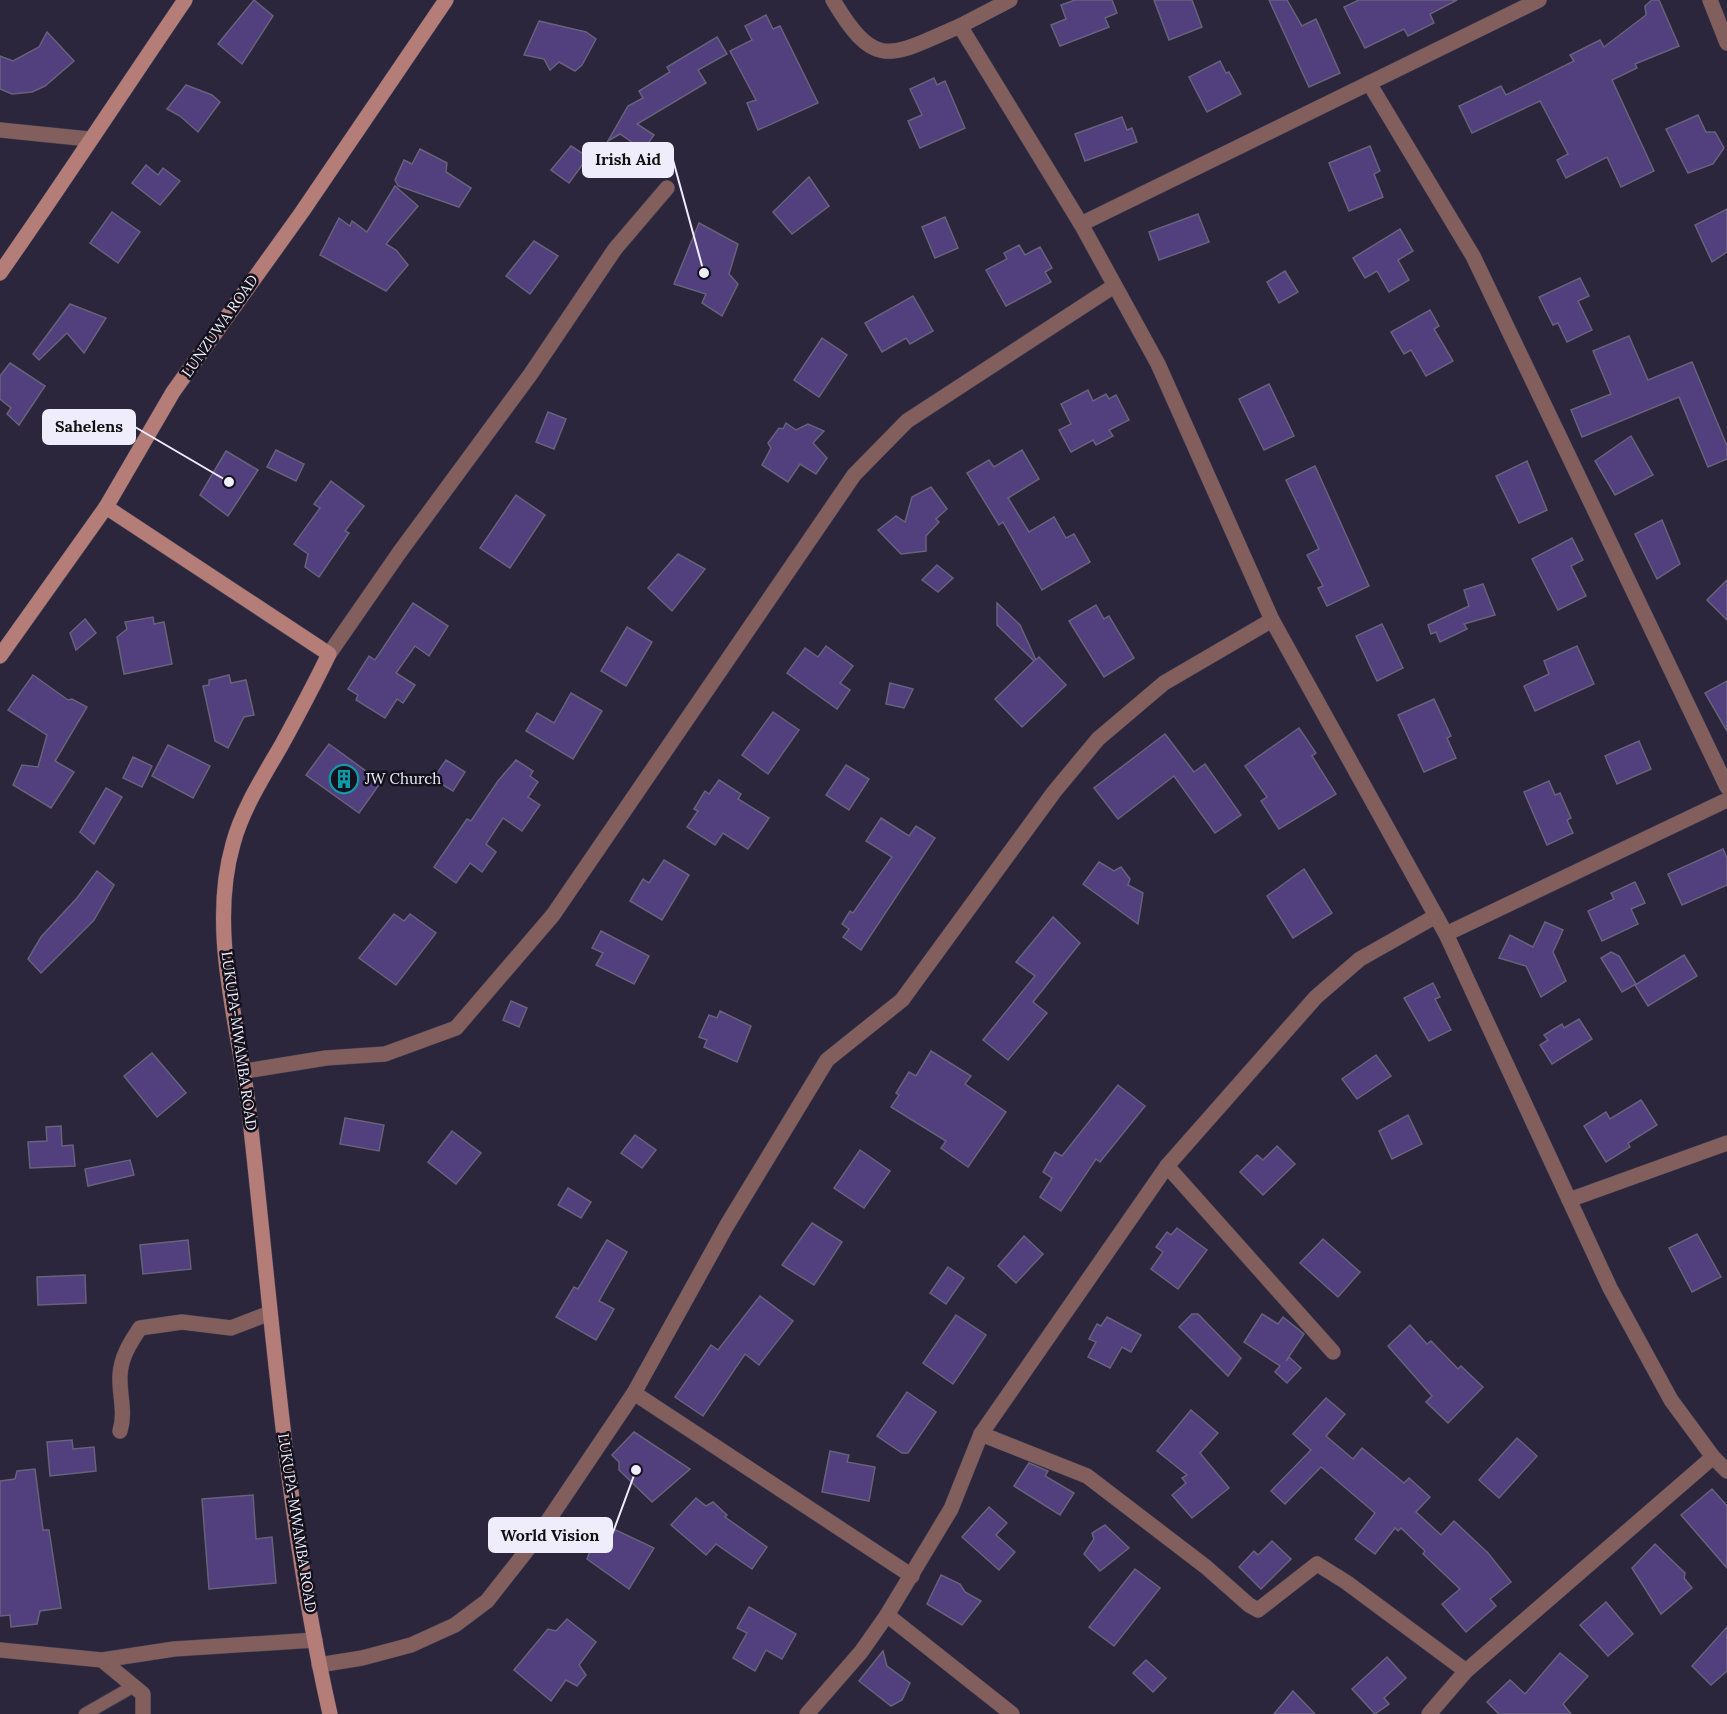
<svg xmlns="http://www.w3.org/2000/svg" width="1727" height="1714" viewBox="0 0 1727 1714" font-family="Lora,serif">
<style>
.building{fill:#513f7e;stroke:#67627b;stroke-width:1.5}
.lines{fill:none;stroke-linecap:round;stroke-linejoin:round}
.lane-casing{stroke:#464257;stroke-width:14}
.street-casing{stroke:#464257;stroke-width:16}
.secondary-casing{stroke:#464257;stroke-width:16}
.lane{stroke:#825f5c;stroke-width:12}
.street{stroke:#825f5c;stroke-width:15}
.secondary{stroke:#b47d78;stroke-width:15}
.labels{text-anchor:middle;stroke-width:5;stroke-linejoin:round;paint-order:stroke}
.street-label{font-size:15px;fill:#efecfb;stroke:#13111b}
.poi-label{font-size:15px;fill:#efecfb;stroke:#13111b;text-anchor:start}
.leader{fill:none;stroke:#efecfb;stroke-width:2}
.callout-dot{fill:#efecfb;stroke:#13111b;stroke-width:2}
.callout{fill:#efecfb;stroke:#efecfb;stroke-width:2}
.callout-label{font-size:16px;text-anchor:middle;font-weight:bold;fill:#111}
</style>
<rect width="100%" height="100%" fill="#2b263c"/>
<g class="building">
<path d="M254,0L273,16L242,64L218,44Z"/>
<path d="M1075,0H1112L1117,13L1105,18L1109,27L1060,46L1051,25L1066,19L1061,5Z"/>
<path d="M1154,0H1192L1202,27L1169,40Z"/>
<path d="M1269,0H1287L1302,26L1316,19L1340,73L1309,87Z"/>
<path d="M1359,0H1457L1430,14L1434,23L1408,36L1404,29L1365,48L1344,7Z"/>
<path d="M1652,0H1659L1679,46L1635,64L1637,68L1612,80L1654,171L1621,187L1607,157L1566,178L1557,160L1568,154L1540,101L1472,133L1459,106L1501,86L1506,95L1574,61L1570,55L1600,40L1604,47L1646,15L1645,6Z"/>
<path d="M766,15L773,29L780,26L818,103L758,130L747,103L756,100L730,51L752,40L745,26Z"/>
<path d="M539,21L586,32L596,39L582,65L575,71L559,62L550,70L544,59L524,55Z"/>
<path d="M47,32L74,61L45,86L32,92L12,94L0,89V56L13,61L39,47Z"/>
<path d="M717,37L727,54L698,70L706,83L637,124L654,135L643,150L620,134L608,141L628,106L643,98L639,91L670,72L667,67Z"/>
<path d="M1220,61L1226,73L1229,72L1241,94L1207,112L1189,77Z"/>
<path d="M934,78L937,85L945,81L965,128L920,148L908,121L922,115L910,89Z"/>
<path d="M186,85L212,95L220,102L198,132L180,116L167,109Z"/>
<path d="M1698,115L1706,132H1715L1724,148L1713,164L1688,173L1666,129Z"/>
<path d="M1122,117L1127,130L1132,128L1137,142L1085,161L1075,134Z"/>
<path d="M571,146L588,157L569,183L551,170Z"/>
<path d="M1370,146L1380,171L1374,174L1383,197L1349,211L1329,163Z"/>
<path d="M420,149L447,163L446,172L471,188L459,207L398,186L395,180L404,160L412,164Z"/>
<path d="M146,165L158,175L163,168L180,181L160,205L132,183Z"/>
<path d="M809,177L829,206L792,234L773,212Z"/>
<path d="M395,186L418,206L386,244L396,250L408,265L386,291L320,255L339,218L350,226L352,221L367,232Z"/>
<path d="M1727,209V252L1712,262L1695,225Z"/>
<path d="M112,212L140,232L118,263L90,243Z"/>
<path d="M1198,214L1209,242L1159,260L1149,232Z"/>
<path d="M945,217L958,248L935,258L922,227Z"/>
<path d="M699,223L738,244L729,274L738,284L722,316L702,303L706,294L674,284Z"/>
<path d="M1400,229L1413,251L1398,260L1409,280L1389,292L1377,271L1365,278L1353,258Z"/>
<path d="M534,241L558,256L530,294L506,276Z"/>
<path d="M1019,245L1025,255L1040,247L1052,268L1045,272L1051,282L1006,306L986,270L1007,259L1004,253Z"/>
<path d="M1285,271L1298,292L1279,303L1267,282Z"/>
<path d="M1580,278L1589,296L1578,301L1592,330L1567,342L1558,323L1553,325L1539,297Z"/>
<path d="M913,296L933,331L910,344L906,338L882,352L865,323Z"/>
<path d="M70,304L106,318L84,353L67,333L39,360L33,354Z"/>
<path d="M1430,310L1439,326L1434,329L1453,361L1426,376L1411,350L1404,354L1391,332Z"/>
<path d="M1629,336L1648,380L1692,362L1727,446V459L1708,467L1679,397L1582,437L1571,410L1611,394L1593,351Z"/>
<path d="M822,338L847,355L819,397L794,380Z"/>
<path d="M10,363L45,386L19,425L7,414L11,408L0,399V376Z"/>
<path d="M1269,384L1294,436L1264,450L1239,399Z"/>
<path d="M1088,390L1093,401L1106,394L1109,399L1116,395L1129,420L1109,430L1113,436L1096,445L1093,440L1071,452L1059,430L1071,424L1061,404Z"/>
<path d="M548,412L566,419L554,449L536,442Z"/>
<path d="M786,423L796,430L808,424L824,431L813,443L827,458L816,474L800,464L788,482L762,465L771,448L768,443L779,428L783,429Z"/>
<path d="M1631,436L1653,475L1615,495L1595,461Z"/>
<path d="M276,450L304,464L296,481L267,467Z"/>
<path d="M1022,450L1039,479L1008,498L1029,532L1054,517L1066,538L1074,534L1090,562L1042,590L1003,522L999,525L967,473L989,460L994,467Z"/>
<path d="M226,451L258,470L228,516L200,495Z"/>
<path d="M1527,461L1547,510L1519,523L1496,476Z"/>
<path d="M1315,466L1369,586L1327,606L1318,588L1323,586L1307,555L1319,549L1286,480Z"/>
<path d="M331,481L364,506L345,531L349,533L319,577L305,567L308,554L294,544L320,508L314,504Z"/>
<path d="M931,487L947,509L936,519L939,522L926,536V551L901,554L878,530L896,516L905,522L912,497Z"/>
<path d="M516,495L545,515L510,568L480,548Z"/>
<path d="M1662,520L1680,564L1657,579L1635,534Z"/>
<path d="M1572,538L1583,560L1571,566L1586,596L1558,610L1532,559Z"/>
<path d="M678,554L705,569L672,611L648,588Z"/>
<path d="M937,565L953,578L938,592L922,580Z"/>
<path d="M1727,580V620L1707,600Z"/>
<path d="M1483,584L1495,615L1464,624L1467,629L1440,642L1436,632L1431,634L1428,625L1469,606L1464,590Z"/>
<path d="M413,603L448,626L429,656L415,646L396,673L415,685L403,703L397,699L385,718L356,700L358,695L348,689L369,656L375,660Z"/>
<path d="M997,603L1020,625L1036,660L1039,657L1066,685L1022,727L995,699L1034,661L997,625Z"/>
<path d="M1096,605L1104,619L1109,616L1134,658L1104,677L1069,621Z"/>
<path d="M153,617L154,624L164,622L172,664L124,674L117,637L127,629L125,622Z"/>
<path d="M85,619L96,633L76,650L70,633Z"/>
<path d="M1382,624L1403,668L1377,681L1356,636Z"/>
<path d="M627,627L652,642L626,686L601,671Z"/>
<path d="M826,646L853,666L840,683L850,690L837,709L787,673L805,648L818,657Z"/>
<path d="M1577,646L1594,684L1535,711L1524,686L1549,674L1544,661Z"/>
<path d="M33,675L68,700L72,699L87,707L55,761L74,772L51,808L13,785L22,765L38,767L47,735L8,710Z"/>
<path d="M229,675L231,683L246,680L254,715L244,717L228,748L215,741L203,686L209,685V680Z"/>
<path d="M1727,681V731L1705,693Z"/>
<path d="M890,683L913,689L904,708L886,704Z"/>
<path d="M571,693L602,711L573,759L526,731L537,713L554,723Z"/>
<path d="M1434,699L1451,736L1447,738L1456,758L1424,772L1398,715Z"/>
<path d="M773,712L799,730L768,774L742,755Z"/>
<path d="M1299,728L1316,753L1312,756L1336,794L1279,829L1261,801L1267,797L1245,766Z"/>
<path d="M1165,734L1194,772L1205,764L1241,815L1215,833L1174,776L1118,819L1094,788Z"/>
<path d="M1639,741L1651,769L1617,784L1605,756Z"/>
<path d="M329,744L381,782L359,813L306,775Z"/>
<path d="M168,745L210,766L193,798L152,776Z"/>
<path d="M133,757L152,766L142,787L123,778Z"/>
<path d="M446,760L465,772L453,791L433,779Z"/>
<path d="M516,760L533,771L530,776L538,782L528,797L540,805L522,831L503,818L486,844L496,852L482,872L470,863L456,883L434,867L467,819L471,821L498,781Z"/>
<path d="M846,765L869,779L849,810L826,795Z"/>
<path d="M719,780L741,794L738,799L769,818L748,849L723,833L715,845L687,827L698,811L694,809L705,791L709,794Z"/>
<path d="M1549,781L1555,795L1560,793L1571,818L1567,820L1573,833L1547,845L1524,792Z"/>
<path d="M106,788L122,797L94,844L80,832Z"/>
<path d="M881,818L909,836L916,826L935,838L861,950L843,937L849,929L842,924L850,911L853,913L892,857L866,841Z"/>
<path d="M1723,849L1727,858V885L1682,905L1668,874Z"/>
<path d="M664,860L689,875L662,920L630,901L643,879L649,883Z"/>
<path d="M1099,862L1114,871L1121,867L1130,879L1128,885L1143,893L1138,924L1083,884Z"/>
<path d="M1304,869L1332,913L1293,938L1267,896Z"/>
<path d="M97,871L114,885L94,920L41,973L28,959L41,937L77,898Z"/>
<path d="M1635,882L1645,903L1631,909L1638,924L1602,941L1588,911L1614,899L1611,893Z"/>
<path d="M394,914L404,921L410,914L436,933L396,985L359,958Z"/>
<path d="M1053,917L1080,943L1033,1002L1047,1013L1008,1060L983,1040L1035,976L1016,962Z"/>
<path d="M1545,922L1563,930L1553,952L1566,981L1541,997L1526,966L1499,958L1510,935L1533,947Z"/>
<path d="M601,931L649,956L634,984L596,965L603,953L592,948Z"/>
<path d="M1611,952L1619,956L1636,984L1622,992L1601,958Z"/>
<path d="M1684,955L1697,976L1648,1006L1635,985Z"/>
<path d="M1433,983L1440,997L1435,999L1451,1030L1429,1041L1404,998Z"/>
<path d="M511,1001L527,1008L519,1027L503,1020Z"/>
<path d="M720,1011L751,1026L737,1062L704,1047L707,1040L699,1037L709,1015L717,1018Z"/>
<path d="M1579,1019L1592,1039L1552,1064L1540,1045L1548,1040L1544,1035L1562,1024L1564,1028Z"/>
<path d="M931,1051L971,1076L965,1084L1006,1112L968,1167L941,1148L946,1141L891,1107L899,1095L896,1093L909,1072L916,1076Z"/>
<path d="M152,1053L186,1093L157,1117L124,1076Z"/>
<path d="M1376,1055L1391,1076L1357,1099L1342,1079Z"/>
<path d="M1118,1085L1145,1106L1100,1162L1096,1159L1061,1211L1040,1197L1052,1178L1043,1172L1055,1152L1062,1156Z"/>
<path d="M1641,1100L1657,1125L1628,1143L1630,1147L1606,1162L1584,1126L1606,1112L1610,1119Z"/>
<path d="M1408,1115L1422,1144L1392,1159L1379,1131Z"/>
<path d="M345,1118L384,1125L379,1151L340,1144Z"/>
<path d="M61,1126L62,1146L73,1145L75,1166L30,1168L28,1142L47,1141L46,1127Z"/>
<path d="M452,1131L481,1153L456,1184L428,1162Z"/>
<path d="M635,1135L656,1150L642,1168L621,1153Z"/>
<path d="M1277,1146L1295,1164L1263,1195L1240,1172L1257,1155L1263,1160Z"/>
<path d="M860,1150L890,1171L864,1208L834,1188Z"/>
<path d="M130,1160L134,1175L88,1186L85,1169Z"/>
<path d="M568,1188L591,1202L581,1218L558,1205Z"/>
<path d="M812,1223L842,1242L814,1285L782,1265Z"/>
<path d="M1177,1228L1207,1250L1178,1289L1151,1269L1163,1252L1156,1247L1167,1232L1171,1235Z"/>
<path d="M1697,1234L1721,1277L1692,1292L1669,1248Z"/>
<path d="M1024,1236L1043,1254L1016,1283L998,1266Z"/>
<path d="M1323,1239L1360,1272L1338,1297L1300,1263Z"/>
<path d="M188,1240L191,1269L143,1274L140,1245Z"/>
<path d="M607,1240L627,1252L599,1301L614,1309L596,1340L556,1317L574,1287L578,1289Z"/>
<path d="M948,1267L964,1278L946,1304L930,1293Z"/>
<path d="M85,1275L86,1303L38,1305L37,1277Z"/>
<path d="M760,1296L793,1321L759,1365L745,1354L703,1416L675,1397L711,1345L718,1350Z"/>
<path d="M1192,1314H1198L1241,1358L1228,1376L1179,1327Z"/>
<path d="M1262,1314L1278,1324L1283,1317L1304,1334L1286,1361L1289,1357L1301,1368L1287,1383L1275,1372L1280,1366L1244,1342Z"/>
<path d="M956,1315L986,1335L953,1384L923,1363Z"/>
<path d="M1107,1317L1141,1335L1131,1352L1122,1347L1110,1368L1088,1357L1096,1342L1089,1339L1097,1324L1101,1326Z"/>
<path d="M1410,1325L1427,1344L1431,1341L1458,1369L1461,1366L1483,1387L1448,1423L1426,1402L1432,1396L1388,1346Z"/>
<path d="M907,1392L936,1412L908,1453H902L877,1436Z"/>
<path d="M1326,1398L1345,1414L1326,1436L1353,1459L1362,1448L1404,1483L1409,1478L1430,1497L1416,1512L1441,1535L1454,1521L1488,1553L1511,1582L1490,1599L1496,1606L1466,1632L1442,1604L1460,1589L1423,1554L1425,1551L1401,1528L1398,1531L1395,1528L1375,1554L1355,1539L1375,1513L1321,1467L1285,1504L1271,1491L1311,1450L1293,1434Z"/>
<path d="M1191,1410L1218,1433L1200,1453L1229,1488L1192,1518L1172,1495L1186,1483L1182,1478L1187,1475L1157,1451Z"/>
<path d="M634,1432L690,1469L652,1502L619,1470V1462L612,1455Z"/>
<path d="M1517,1438L1537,1456L1499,1498L1479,1480Z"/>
<path d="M72,1440L73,1449L94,1447L96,1471L50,1476L47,1442Z"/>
<path d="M830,1451L849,1455L847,1462L875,1467L869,1501L822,1492Z"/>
<path d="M1029,1463L1048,1471L1045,1476L1074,1493L1060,1515L1014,1486Z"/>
<path d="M35,1469L43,1530H49L61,1608L40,1611L37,1624L11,1627L10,1615L0,1616V1481L15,1479L17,1471Z"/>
<path d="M1712,1489L1727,1506V1568L1681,1515Z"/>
<path d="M253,1495L256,1539L272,1537L276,1583L209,1589L202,1499Z"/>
<path d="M696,1498L706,1506L713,1502L727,1515L725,1517L767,1547L752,1569L716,1544L706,1555L671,1525Z"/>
<path d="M989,1507L1007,1523L996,1535L1015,1552L999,1570L962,1537Z"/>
<path d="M601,1523L654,1548L629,1589L587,1559Z"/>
<path d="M1105,1525L1129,1548L1100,1571L1084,1554L1094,1539L1092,1533Z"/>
<path d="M1272,1541L1291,1559L1261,1589L1239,1567L1254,1551L1258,1555Z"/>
<path d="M1655,1544L1685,1573L1684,1578L1692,1588L1661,1614L1632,1568Z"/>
<path d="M1135,1569L1160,1588L1114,1646L1089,1627Z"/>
<path d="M941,1575L960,1584L965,1592L981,1601L962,1625L927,1604Z"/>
<path d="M1606,1602L1633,1634L1608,1656L1580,1625Z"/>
<path d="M749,1607L796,1634L782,1659L766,1650L755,1671L733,1658L747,1633L737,1628Z"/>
<path d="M567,1619L596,1642L579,1665L586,1675L577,1686L566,1680L551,1701L514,1670L548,1629L556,1631Z"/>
<path d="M1727,1627V1671L1711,1685L1692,1666Z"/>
<path d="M883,1651L887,1666L910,1683L902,1700L891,1706L859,1681Z"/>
<path d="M1560,1653L1588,1676L1563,1704L1571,1714H1499L1487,1702L1510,1680L1525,1694Z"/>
<path d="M1387,1657L1406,1678L1384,1698L1389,1704L1375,1714L1352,1689Z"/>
<path d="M1146,1660L1166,1678L1153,1692L1133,1673Z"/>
<path d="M1293,1691L1315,1714H1274Z"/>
</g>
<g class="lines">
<g class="lane-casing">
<path id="lane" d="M85,1714L134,1686"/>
</g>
<g class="street-casing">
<g id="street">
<path d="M833,0C876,73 892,55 960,26L1081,224L1158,364L1272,620L1446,934L1610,1288L1671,1400L1713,1457L1727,1471"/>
<path d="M1710,0L1727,43"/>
<path d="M960,26L1010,0"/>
<path d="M1369,83L1473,256L1727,787"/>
<path d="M0,130L89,139"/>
<path d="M1081,224L1539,0"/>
<path d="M329,654L399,553L530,375L615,249L667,188"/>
<path d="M1446,934L1727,800"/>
<path d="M245,1071L326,1058L385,1054L456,1028L553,915L854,475L907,421L1114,286"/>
<path d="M1167,1166L1333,1352"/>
<path d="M1569,1200L1727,1143"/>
<path d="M634,1393L912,1576"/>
<path d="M120,1431C126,1412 119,1395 120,1375C121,1357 130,1343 140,1328L182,1322L231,1328L270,1313"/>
<path d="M981,1434L1087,1476L1206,1567L1249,1605L1258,1610L1317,1564L1346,1582L1466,1671"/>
<path d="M887,1615L1012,1714"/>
<path d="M0,1650L102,1660L143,1694V1714"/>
<path d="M102,1660L174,1649L315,1640"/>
<path d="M319,1665L362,1658L411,1645L455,1625L487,1601L535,1540L634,1393L727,1225L827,1060L902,1000L1054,792L1098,739L1164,683L1272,620"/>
<path d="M807,1714L861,1652L887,1615L951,1509L981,1434L1167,1166L1316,997L1360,959L1436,916"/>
<path d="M1429,1714L1466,1671L1713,1457"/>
</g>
</g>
<g class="secondary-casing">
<g id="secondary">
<path d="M0,273C63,183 123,91 185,0"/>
<path d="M106,507L329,654C314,685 298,715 281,746C263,777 242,810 233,844C208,931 239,1025 249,1111C272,1312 285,1516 330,1714"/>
<path d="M0,656L106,507L173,392L302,212L446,0"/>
</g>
</g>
<use href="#lane" class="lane"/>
<use href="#street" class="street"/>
<use href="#secondary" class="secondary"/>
</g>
<defs>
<g id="building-ring" transform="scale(1.5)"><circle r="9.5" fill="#13111b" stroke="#0f9aa8" stroke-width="1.5"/><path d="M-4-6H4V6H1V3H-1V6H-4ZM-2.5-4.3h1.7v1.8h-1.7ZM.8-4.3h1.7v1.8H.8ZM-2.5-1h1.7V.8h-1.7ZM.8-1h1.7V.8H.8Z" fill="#0f9aa8"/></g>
</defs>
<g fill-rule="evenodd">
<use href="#building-ring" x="344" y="779"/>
</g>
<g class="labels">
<g class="street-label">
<text transform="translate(220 326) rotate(-55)" y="5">LUNZUWA ROAD</text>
<text transform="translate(239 1041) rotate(82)" y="5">LUKUPA-MWAMBA ROAD</text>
<text transform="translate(297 1523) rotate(81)" y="5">LUKUPA-MWAMBA ROAD</text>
</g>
<g class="poi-label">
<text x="365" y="784">JW Church</text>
</g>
</g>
<path class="leader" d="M704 273L673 160M229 482L135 427M636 1470L612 1535"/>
<g class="callout-dot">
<circle cx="704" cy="273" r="6"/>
<circle cx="229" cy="482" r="6"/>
<circle cx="636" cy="1470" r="6"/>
</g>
<g class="callout">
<rect x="583" y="143" width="90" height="34" rx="6"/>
<rect x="43" y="410" width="92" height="34" rx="6"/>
<rect x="489" y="1518" width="123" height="34" rx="6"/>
</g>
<g class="callout-label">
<text x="628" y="165">Irish Aid</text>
<text x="89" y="432">Sahelens</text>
<text x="550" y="1541">World Vision</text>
</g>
</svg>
